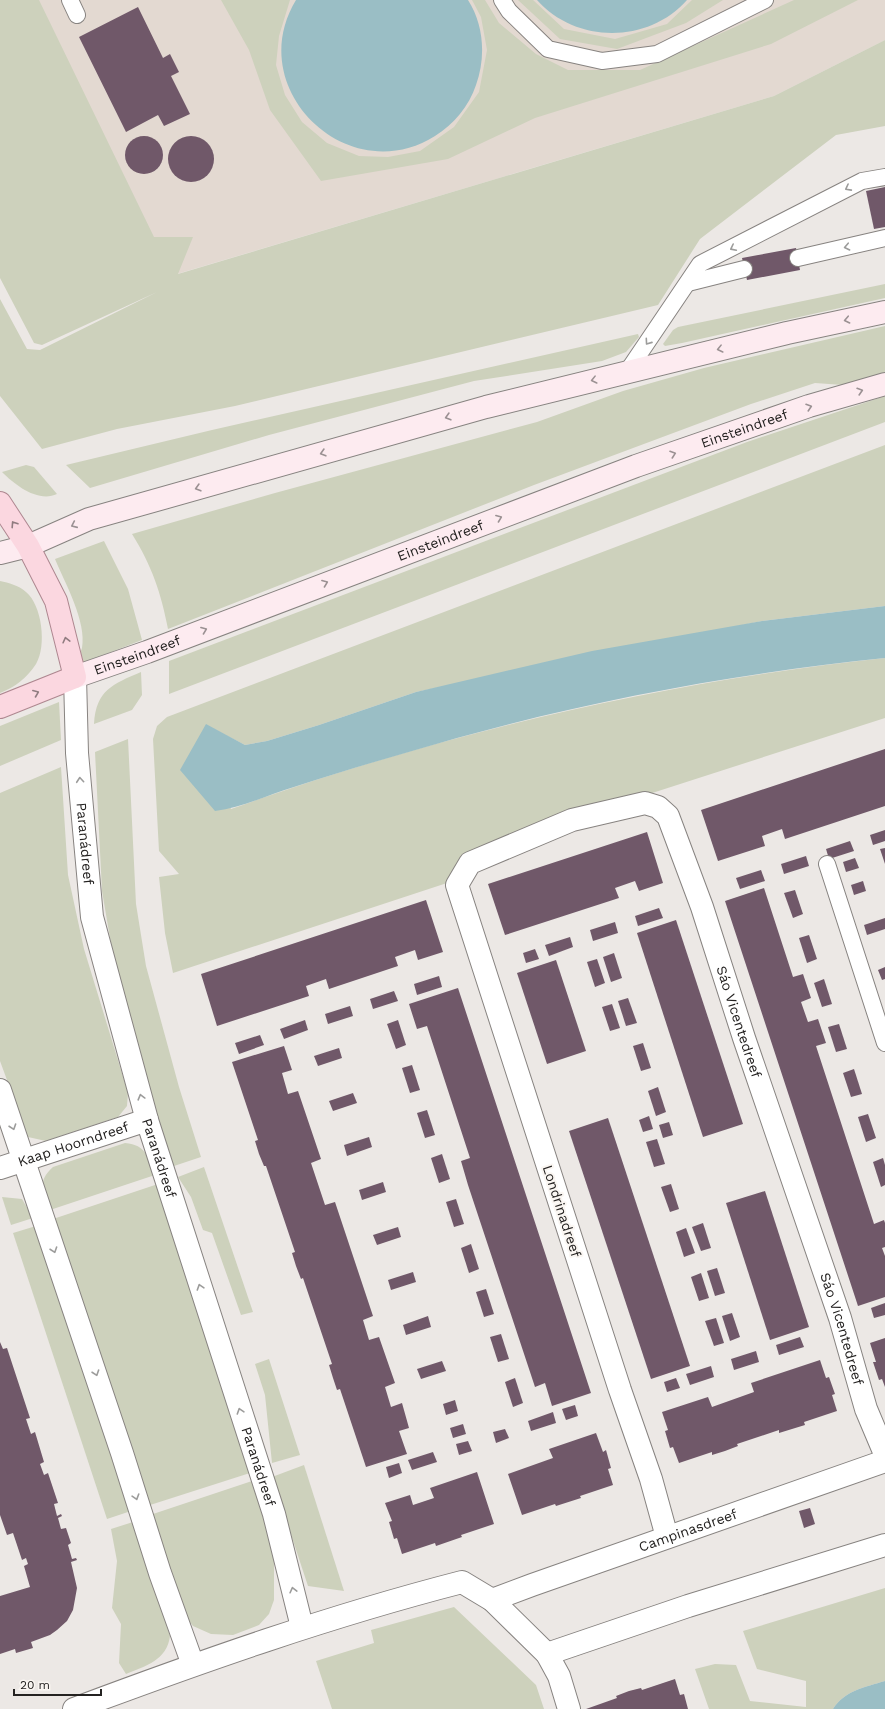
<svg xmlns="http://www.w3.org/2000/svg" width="885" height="1709" viewBox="0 0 885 1709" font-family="'Work Sans',sans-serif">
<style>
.built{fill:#e3d9d1}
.green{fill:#cdd1bc}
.water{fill:#9abec5}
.building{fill:#705869}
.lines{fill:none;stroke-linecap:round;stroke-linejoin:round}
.service-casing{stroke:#878380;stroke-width:18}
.minor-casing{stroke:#878380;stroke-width:24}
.secondary-casing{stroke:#878380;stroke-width:24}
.primary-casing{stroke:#ae8790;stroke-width:24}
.service{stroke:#fff;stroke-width:16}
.minor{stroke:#fff;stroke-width:22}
.secondary{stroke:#fdebf0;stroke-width:22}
.primary{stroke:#fbd7e0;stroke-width:22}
.oneway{stroke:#9c9c9b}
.oneway2{stroke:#9b9193}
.oneway3{stroke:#907c80}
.labels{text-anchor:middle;stroke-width:4;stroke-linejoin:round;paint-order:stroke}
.street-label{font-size:14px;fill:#242221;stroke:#faf6f2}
</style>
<rect width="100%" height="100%" fill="#ece8e5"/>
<path class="built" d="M0,0H885V40L774,96L177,274Z"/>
<g class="green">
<path d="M0,0H39L154,237H193L178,274L774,96L885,40V126L836,135L700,239L658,305L235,406L117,429L42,449L0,396V299L27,349L40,350L157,292L42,345L34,343L0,278Z"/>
<path d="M221,0H290L279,36L276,65L285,95L302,122L327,143L359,156L388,157L420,151L454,127L479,92L487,50L481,17L472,0H485L499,23L536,54L568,70H640L794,0H858L771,44L535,118L448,159L321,181L270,110L249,50Z"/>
<path d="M518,0H533L564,29L615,39L667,24L692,0H723L686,23L617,49L560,39Z"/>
<path d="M885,284V298L682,343L665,346L663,344L673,330L678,327Z"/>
<path d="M885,326V373L843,385L815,383L751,404L534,485L168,629C161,593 152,566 132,534L275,493L537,422L623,391L704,368Z"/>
<path d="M638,334L639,337L626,352L602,361L474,381L269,435L90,488L66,465L212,430Z"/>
<path d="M885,396V422L169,694V661L747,442Z"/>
<path d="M885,445V606L762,621L416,692L319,725L267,741L245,745L206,725L231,809C442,733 662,682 885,658V718L469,852L447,883L173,973L165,933L159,877L179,874L159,851L153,739L157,726L167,717Z"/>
<path d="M26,465L34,467L57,494C38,503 15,485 2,472Z"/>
<path d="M104,541L128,589L142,640L75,666C77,660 80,654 82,648C87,622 65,583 55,559Z"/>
<path d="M0,581C9,583 18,585 26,592C42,605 47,646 36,664C27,678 15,687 0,693Z"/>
<path d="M141,672L142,695L132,710L94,724C96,690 113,684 141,672Z"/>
<path d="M59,702L61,740L0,766V726Z"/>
<path d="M128,739L136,904L146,966L179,1087L201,1157L171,1167L142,1084L110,938L102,891L95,752Z"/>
<path d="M61,767L68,875L84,949L128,1093L127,1106L118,1117L46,1141L28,1137L0,1061V793Z"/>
<path d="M125,1143C147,1145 147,1157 155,1175L50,1210C44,1191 36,1182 53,1167Z"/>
<path d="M204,1167L253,1312L241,1315L212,1233L203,1230L191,1197L178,1177Z"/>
<path d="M158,1184L250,1473L147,1506L53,1219Z"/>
<path d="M2,1197L22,1199L33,1218L11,1225Z"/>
<path d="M36,1226L131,1511L107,1519L13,1233Z"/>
<path d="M269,1359L300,1455L272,1463L265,1395L255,1364Z"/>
<path d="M304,1465L344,1591L308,1586L272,1477Z"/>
<path d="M252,1481L274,1554V1600L269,1614L259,1625L233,1635L211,1634L193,1626L182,1612L150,1515Z"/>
<path d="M133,1522L170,1636C167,1660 146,1666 126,1674L119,1663L121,1624L112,1608L117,1561L111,1529Z"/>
<path d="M885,1588V1681C865,1687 844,1691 833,1709H709L695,1669L715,1664L736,1665L750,1701L806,1707V1681L757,1669L743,1631Z"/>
<path d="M454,1607L536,1685L544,1709H332L316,1661L374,1643L371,1630Z"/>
</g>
<g class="water">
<path d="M296,0H468C484,25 486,57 476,85C469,106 454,124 435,136C348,191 242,89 296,0Z"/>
<path d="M537,0H687C648,44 576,44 537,0Z"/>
<path d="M885,606V658C740,673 597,699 457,738C402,754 348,769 294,787C267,795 242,808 215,811L180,770L206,724L245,745L267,741L319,725L416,692L592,651L762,621Z"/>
<path d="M885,1681V1709H833C844,1691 865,1687 885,1681Z"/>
</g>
<g class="building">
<path d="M138,7L163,58L170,54L179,72L171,76L190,114L164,126L158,115L126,132L79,37Z"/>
<circle cx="191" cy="159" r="23"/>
<circle cx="144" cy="155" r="19"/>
<path d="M885,187V227L874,229L866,191Z"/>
<path d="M796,248L800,270L747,280L742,258Z"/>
<path d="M885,749V806L785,839L782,829L762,836L765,846L718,861L701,810Z"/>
<path d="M885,830V841L873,845L870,835Z"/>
<path d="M647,832L663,883L639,891L635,881L615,888L619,898L505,935L488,884Z"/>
<path d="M850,841L854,851L829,859L826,849Z"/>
<path d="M885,848V864L880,849Z"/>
<path d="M806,856L809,866L784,874L781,864Z"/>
<path d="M855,858L859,868L846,872L843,862Z"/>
<path d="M761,870L765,881L740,889L736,878Z"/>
<path d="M863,881L866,891L854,895L851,885Z"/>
<path d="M764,888L793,977L803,974L811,998L801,1002L808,1022L818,1019L826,1043L816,1046L874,1224L884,1220L885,1223V1247L882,1248L885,1256V1297L858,1306L725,901Z"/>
<path d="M795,890L803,914L793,918L784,893Z"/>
<path d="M426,900L443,952L418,960L415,950L395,957L398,966L329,989L326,979L306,986L309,996L217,1026L201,974Z"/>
<path d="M659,908L663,918L638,926L635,916Z"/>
<path d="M885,918V929L867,935L864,925Z"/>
<path d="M676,920L743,1124L703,1137L637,933Z"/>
<path d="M615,922L618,933L593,941L590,930Z"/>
<path d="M809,935L817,959L807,963L799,938Z"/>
<path d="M570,937L573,947L549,956L545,945Z"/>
<path d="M535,949L539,959L526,963L523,953Z"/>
<path d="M614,953L622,978L611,982L603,957Z"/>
<path d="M597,959L605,983L595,987L587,962Z"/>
<path d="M556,960L586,1051L547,1064L517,973Z"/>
<path d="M885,967V979L882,980L878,970Z"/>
<path d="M439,976L442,987L417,995L414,984Z"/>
<path d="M824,979L832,1004L822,1007L814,983Z"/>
<path d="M458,988L591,1393L552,1406L545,1383L535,1387L468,1185L461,1161L470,1158L427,1026L417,1029L409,1004Z"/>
<path d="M394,991L398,1001L373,1009L370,999Z"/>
<path d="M628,998L637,1023L626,1026L618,1001Z"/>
<path d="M612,1004L620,1028L610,1031L602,1007Z"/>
<path d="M350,1006L353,1016L328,1024L325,1014Z"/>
<path d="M305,1020L308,1030L284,1039L280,1029Z"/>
<path d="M398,1020L406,1045L396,1049L387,1024Z"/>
<path d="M839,1024L847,1049L836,1052L828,1027Z"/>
<path d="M260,1035L264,1045L239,1054L235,1043Z"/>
<path d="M643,1043L651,1068L641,1071L633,1046Z"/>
<path d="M284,1046L292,1070L282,1073L288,1094L298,1091L321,1159L311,1163L325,1205L335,1202L373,1316L363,1320L369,1340L379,1337L395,1383L385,1387L391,1407L402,1403L409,1428L399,1431L407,1454L366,1467L340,1389L337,1390L333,1378L329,1365L332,1364L303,1278L301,1279L296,1266L292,1253L295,1252L266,1166H264L259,1154L255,1141L258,1140L232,1062Z"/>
<path d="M339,1048L342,1058L318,1066L314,1056Z"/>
<path d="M412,1065L420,1090L410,1093L402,1068Z"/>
<path d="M854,1069L862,1094L851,1097L843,1073Z"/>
<path d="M658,1087L666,1112L656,1116L648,1091Z"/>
<path d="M353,1093L357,1103L333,1111L329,1101Z"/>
<path d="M427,1110L435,1135L425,1138L417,1113Z"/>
<path d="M868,1114L876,1138L866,1142L858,1117Z"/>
<path d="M649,1116L653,1129L643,1132L639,1120Z"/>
<path d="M608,1118L690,1366L651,1379L569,1131Z"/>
<path d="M669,1122L673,1135L663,1138L659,1125Z"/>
<path d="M369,1137L372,1147L347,1156L344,1145Z"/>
<path d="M657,1139L665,1164L654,1167L646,1142Z"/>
<path d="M442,1154L450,1179L439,1183L431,1158Z"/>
<path d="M883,1158L885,1165V1185L881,1187L873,1162Z"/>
<path d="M383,1182L386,1192L362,1200L359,1190Z"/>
<path d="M671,1184L679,1209L670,1212L661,1187Z"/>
<path d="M765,1191L809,1327L770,1340L726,1203Z"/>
<path d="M456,1199L464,1224L454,1227L446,1202Z"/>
<path d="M703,1223L711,1248L701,1251L692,1227Z"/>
<path d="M398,1227L401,1237L377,1245L373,1235Z"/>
<path d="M686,1228L695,1253L684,1257L676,1232Z"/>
<path d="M471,1244L479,1269L469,1273L461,1248Z"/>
<path d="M717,1268L725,1293L715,1296L707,1271Z"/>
<path d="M413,1272L416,1282L391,1290L388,1280Z"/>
<path d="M701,1273L709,1298L699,1301L691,1277Z"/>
<path d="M486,1289L494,1314L484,1317L476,1292Z"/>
<path d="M885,1303V1315L874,1318L871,1308Z"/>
<path d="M732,1313L740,1337L730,1341L722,1316Z"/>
<path d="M428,1316L431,1327L406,1335L403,1325Z"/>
<path d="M716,1318L724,1343L714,1346L705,1321Z"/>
<path d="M501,1334L509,1359L498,1362L490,1337Z"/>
<path d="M800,1337L804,1347L779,1355L776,1345Z"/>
<path d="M885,1338V1387L882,1379L879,1380L873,1362H876L870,1343Z"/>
<path d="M0,1342L3,1349L7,1348L30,1418L26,1419L31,1434L35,1432L44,1462L40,1464L44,1475L48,1473L58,1503L54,1504L57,1516L61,1514L62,1516L58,1518L61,1529L66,1528L71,1543L68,1545L72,1559L76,1558L77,1560L71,1562L77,1588L73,1610L67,1621L57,1630L50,1635L31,1642L33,1648L16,1653L15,1649L0,1654V1596L30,1587L24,1566L28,1564L26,1558L22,1560L13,1533L7,1535L0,1515Z"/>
<path d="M756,1351L759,1362L734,1370L731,1359Z"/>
<path d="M820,1360L826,1378L829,1377L835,1394L832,1395L837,1411L804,1422L805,1425L779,1433V1430L737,1444L738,1446L725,1451L712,1455V1452L679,1463L673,1447L670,1448L665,1431L668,1430L662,1412L708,1397L712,1407L754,1392L751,1383Z"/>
<path d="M442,1361L446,1371L421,1379L417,1369Z"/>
<path d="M711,1366L714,1377L690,1385L686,1374Z"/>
<path d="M515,1378L523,1403L513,1407L505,1382Z"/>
<path d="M676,1378L680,1388L667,1392L664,1382Z"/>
<path d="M455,1400L458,1411L446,1415L443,1404Z"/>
<path d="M575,1405L578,1416L566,1420L562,1409Z"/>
<path d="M553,1412L556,1423L531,1431L528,1421Z"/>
<path d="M463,1424L466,1434L453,1438L450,1428Z"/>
<path d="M505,1429L509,1438L496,1443L493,1432Z"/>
<path d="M596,1433L603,1452L606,1450L611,1468L608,1469L613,1485L580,1496L581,1498L556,1506L555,1504L522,1515L508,1474L553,1458L549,1449Z"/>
<path d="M468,1441L472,1451L459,1455L456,1444Z"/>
<path d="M433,1452L437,1462L412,1470L408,1460Z"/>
<path d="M399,1463L402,1473L389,1478L386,1467Z"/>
<path d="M477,1472L494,1524L461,1535L462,1537L436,1546L435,1543L402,1554L397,1538L394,1539L389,1522L392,1521L385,1503L410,1495L413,1505L434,1498L430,1488Z"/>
<path d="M810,1508L815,1524L804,1528L799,1511Z"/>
<path d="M675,1679L680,1695L684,1694L688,1709H586L617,1698L616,1696L629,1691L641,1688L642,1690Z"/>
</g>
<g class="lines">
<g class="service-casing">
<g id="service">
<path d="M70,0L77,15"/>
<path d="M502,0L509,11L548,49L602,61L657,54L765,0"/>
<path d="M798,258L885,238"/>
<path d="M688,283L744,269"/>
<path d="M627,372L700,264L862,181L885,177"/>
<path d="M827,864L885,1043"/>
</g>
</g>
<g class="minor-casing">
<g id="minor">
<path id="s1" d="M75,677L77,753L92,917L147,1120L274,1514L302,1627"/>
<path d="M0,1090L122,1453L160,1573L193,1665"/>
<path id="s2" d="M0,1168L147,1120"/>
<path id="s3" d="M667,1537L651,1479L620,1390L457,885L470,863L572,820L645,803L658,807L668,816L702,907L744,1038L840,1318L866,1409L885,1454"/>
<path id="s4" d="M492,1600L532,1585L885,1461"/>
<path d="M547,1654L688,1606L885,1545"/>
<path d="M74,1709C202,1661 330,1616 462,1582L492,1600L547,1654L559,1676L569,1709"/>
</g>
</g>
<g class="secondary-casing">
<g id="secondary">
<path d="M0,553L28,546L89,519L486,407L787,333L885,312"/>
<path id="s5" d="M75,677L147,652L636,466L809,406L885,384"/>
</g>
</g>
<g class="primary-casing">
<path id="primary" d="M0,503L28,546L56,601L75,677L0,707"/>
</g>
<use href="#service" class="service"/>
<use href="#minor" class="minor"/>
<use href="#secondary" class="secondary"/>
<use href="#primary" class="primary"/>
</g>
<defs><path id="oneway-chevron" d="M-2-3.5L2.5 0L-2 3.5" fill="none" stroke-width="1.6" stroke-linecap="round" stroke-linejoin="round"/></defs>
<g class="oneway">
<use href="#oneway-chevron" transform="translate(848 188) rotate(152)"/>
<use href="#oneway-chevron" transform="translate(847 247) rotate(168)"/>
<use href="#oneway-chevron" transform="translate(733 248) rotate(153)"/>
<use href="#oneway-chevron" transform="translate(648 342) rotate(125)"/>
<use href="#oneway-chevron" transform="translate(80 780) rotate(-95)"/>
<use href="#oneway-chevron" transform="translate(141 1097) rotate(-105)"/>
<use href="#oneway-chevron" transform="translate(13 1127) rotate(71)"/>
<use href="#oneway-chevron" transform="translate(54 1250) rotate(71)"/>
<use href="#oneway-chevron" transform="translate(200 1287) rotate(-108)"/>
<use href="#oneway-chevron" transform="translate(96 1373) rotate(71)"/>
<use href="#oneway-chevron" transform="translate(240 1411) rotate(-108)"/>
<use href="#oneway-chevron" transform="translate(136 1497) rotate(73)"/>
<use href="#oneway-chevron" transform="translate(293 1590) rotate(-104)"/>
</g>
<g class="oneway2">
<use href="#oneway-chevron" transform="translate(847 320) rotate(168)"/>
<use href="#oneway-chevron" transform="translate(720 349) rotate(166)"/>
<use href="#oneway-chevron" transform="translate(594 380) rotate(166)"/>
<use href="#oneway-chevron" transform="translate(860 391) rotate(-17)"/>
<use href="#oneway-chevron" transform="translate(809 407) rotate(-18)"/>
<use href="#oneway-chevron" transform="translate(448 417) rotate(164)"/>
<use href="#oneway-chevron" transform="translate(323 453) rotate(164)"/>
<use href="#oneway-chevron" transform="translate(673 454) rotate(-19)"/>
<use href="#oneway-chevron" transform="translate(198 488) rotate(164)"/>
<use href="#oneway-chevron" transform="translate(499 518) rotate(-21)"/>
<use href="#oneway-chevron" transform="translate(74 525) rotate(156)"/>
<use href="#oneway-chevron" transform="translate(325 583) rotate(-21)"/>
<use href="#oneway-chevron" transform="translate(204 630) rotate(-21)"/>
</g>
<g class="oneway3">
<use href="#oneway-chevron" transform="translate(14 524) rotate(-123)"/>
<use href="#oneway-chevron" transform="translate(66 640) rotate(-104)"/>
<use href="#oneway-chevron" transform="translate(36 693) rotate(-22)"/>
</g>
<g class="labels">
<g class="street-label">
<text dy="5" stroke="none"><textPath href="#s5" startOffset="714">Einsteindreef</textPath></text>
<text dy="5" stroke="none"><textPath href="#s5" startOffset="390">Einsteindreef</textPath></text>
<text dy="5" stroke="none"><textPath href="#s5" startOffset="66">Einsteindreef</textPath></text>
<text dy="5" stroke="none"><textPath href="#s1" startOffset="167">Paranádreef</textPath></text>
<text dy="5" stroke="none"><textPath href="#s3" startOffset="1141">Sáo Vicentedreef</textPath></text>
<text dy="5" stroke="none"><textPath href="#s2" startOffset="77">Kaap Hoorndreef</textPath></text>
<text dy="5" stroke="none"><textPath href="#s1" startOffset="491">Paranádreef</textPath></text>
<text transform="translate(562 1211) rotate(72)" y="5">Londrinadreef</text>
<text dy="5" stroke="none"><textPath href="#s3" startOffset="1465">Sáo Vicentedreef</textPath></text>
<text dy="5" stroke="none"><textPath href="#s1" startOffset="815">Paranádreef</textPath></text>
<text dy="5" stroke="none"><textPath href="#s4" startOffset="208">Campinasdreef</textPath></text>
</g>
</g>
<path d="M14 1689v6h87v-6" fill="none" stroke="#242221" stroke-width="2"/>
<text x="20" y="1689" font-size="12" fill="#242221" stroke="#faf6f2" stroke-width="3" paint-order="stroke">20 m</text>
</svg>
